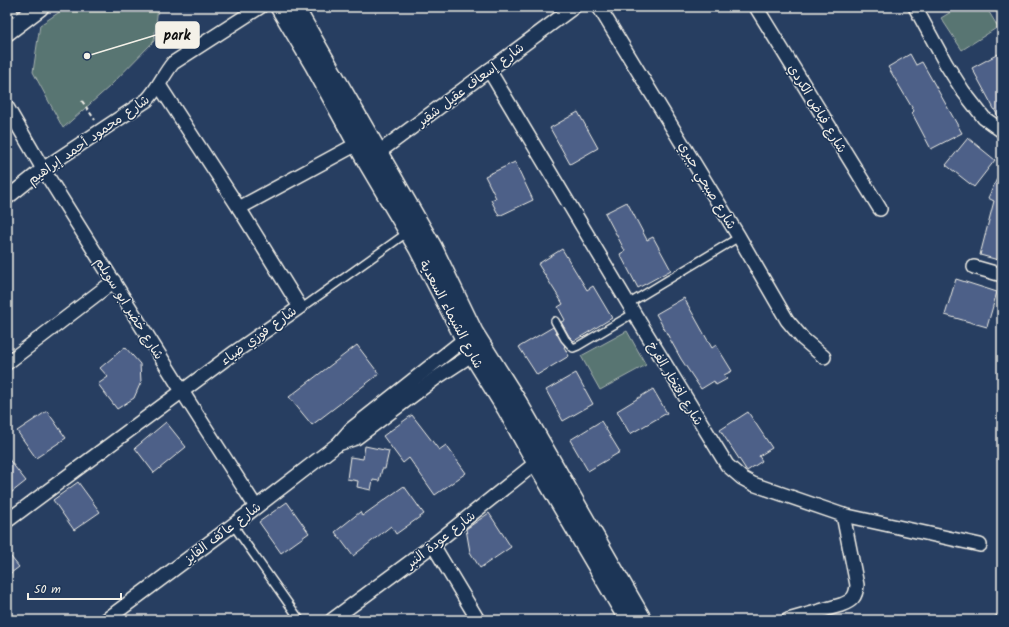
<svg xmlns="http://www.w3.org/2000/svg" width="1009" height="627" viewBox="0 0 1009 627" font-family="Kalam,'Playpen Sans Arabic',sans-serif">
<style>
.green{fill:#587472;stroke:#a6b2ad}
.building{fill:#4d6188;stroke:#f4f1e8}
.lines{fill:none;stroke-linecap:round;stroke-linejoin:round}
.service-casing{stroke:#f4f1e8;stroke-width:10}
.minor-casing{stroke:#f4f1e8;stroke-width:16}
.tertiary-casing{stroke:#f4f1e8;stroke-width:20}
.path{stroke:#f4f1e8;stroke-width:2;stroke-dasharray:4 3;stroke-linecap:butt}
.service{stroke:#1d3557;stroke-width:7}
.minor{stroke:#1d3557;stroke-width:13}
.tertiary{stroke:#1d3557;stroke-width:17}
.labels{text-anchor:middle;stroke-width:3;stroke-linejoin:round;paint-order:stroke}
.street-label{font-size:13px;fill:#f4f1e8;stroke:#1d3557}
.leader{fill:none;stroke:#f4f1e8;stroke-width:1.5}
.callout-dot{fill:#f4f1e8;stroke:#1d3557;stroke-width:1.5}
.callout{fill:#f4f1e8;stroke:#f4f1e8;stroke-width:1.5}
.callout-label{font-size:14px;text-anchor:middle;font-weight:bold;fill:#111}
</style>
<rect width="100%" height="100%" fill="#273e61"/>
<filter id="ink" filterUnits="userSpaceOnUse"><feTurbulence type="fractalNoise" baseFrequency=".025" numOctaves="2"/><feDisplacementMap in="SourceGraphic" scale="8" xChannelSelector="R" yChannelSelector="G"/><feConvolveMatrix kernelMatrix="1 2 1 2 8 2 1 2 1" color-interpolation-filters="sRGB"/></filter>
<g filter="url(#ink)">
<g class="green">
<path d="M67,7H158L154,41L109,87L63,128L33,72L40,25Z"/>
<path d="M959,7H986L998,27L962,50L941,18Z"/>
<path d="M627,331L646,365L600,390L581,356Z"/>
</g>
<g class="building">
<path d="M1002,52V121L1000,120L972,68Z"/>
<path d="M910,54L916,65L922,62L962,133L931,149L912,113L914,111L888,67Z"/>
<path d="M578,112L598,148L570,164L550,128Z"/>
<path d="M968,138L995,160L974,187L946,165Z"/>
<path d="M515,162L533,200L499,216L491,200L496,198L485,176Z"/>
<path d="M1002,168V261L980,255L994,201L988,198Z"/>
<path d="M627,202L647,240L653,237L671,270L638,288L620,254L625,251L605,213Z"/>
<path d="M562,249L587,290L593,286L612,318L574,341L569,336L561,322L565,320L558,307L563,304L538,264Z"/>
<path d="M956,279L997,292L987,327L945,315Z"/>
<path d="M684,298L712,348L716,345L732,371L724,375L727,379L716,385L714,381L701,389L681,359L656,314Z"/>
<path d="M553,327L565,346L564,347L569,356L537,375L519,347Z"/>
<path d="M357,345L379,374L312,425L289,397Z"/>
<path d="M125,347L140,364L141,382L134,398L117,409L98,384L108,377L100,368Z"/>
<path d="M576,373L593,404L563,421L546,390Z"/>
<path d="M653,389L667,413L630,434L617,411Z"/>
<path d="M47,411L66,438L36,458L17,431Z"/>
<path d="M748,412L772,448L759,456L762,461L747,471L720,430Z"/>
<path d="M412,415L439,450L446,445L466,473L435,495L409,458L403,463L383,436Z"/>
<path d="M601,421L620,452L588,471L570,440Z"/>
<path d="M166,422L186,447L154,473L135,448Z"/>
<path d="M365,446L389,451L385,469H382L379,481L373,480L371,490L357,487L358,481L347,479L350,457L363,459Z"/>
<path d="M7,457L26,481L7,496Z"/>
<path d="M78,482L100,512L74,530L53,500Z"/>
<path d="M404,486L424,514L396,534L391,526L353,556L335,532L360,512L362,516Z"/>
<path d="M287,502L309,533L281,553L259,522Z"/>
<path d="M489,513L511,547L480,568L470,552L466,529Z"/>
<path d="M7,552L19,567L7,576Z"/>
</g>
<g class="lines">
<g class="service-casing">
<g id="service">
<path d="M11,7L14,12"/>
<path d="M628,304L739,237"/>
<path d="M300,307L306,305L408,232"/>
<path d="M555,321L565,339L573,348L578,346L634,313"/>
<path d="M233,525L300,620"/>
<path d="M998,620L1002,618"/>
</g>
</g>
<g class="minor-casing">
<g id="minor">
<path d="M599,7L739,237L787,320L803,339L824,357"/>
<path d="M756,7L880,209"/>
<path d="M915,7L946,64L963,91L984,118L1002,131"/>
<path d="M489,70L634,313L727,465L742,478L753,484L843,515L980,545"/>
<path d="M7,107L43,169L187,399L256,507"/>
<path d="M371,158L574,7"/>
<path d="M7,198L43,169L147,100C158,89 163,75 173,63L260,7"/>
<path d="M239,208L357,144"/>
<path d="M974,267L1002,275"/>
<path d="M7,363L114,281"/>
<path d="M338,444L356,438L436,378L479,350"/>
<path d="M7,521L235,352L300,307L239,208L159,85"/>
<path d="M433,545L478,620"/>
<path d="M106,620L233,525L338,444L351,429L471,334"/>
<path d="M332,620L433,545L542,458"/>
<path d="M788,620L841,605C852,601 856,597 857,585L843,515"/>
</g>
</g>
<g class="tertiary-casing">
<g id="tertiary">
<path d="M279,7L314,66L366,161L418,249L472,354L506,409L536,463L628,620"/>
<path d="M295,7L433,247L474,332L518,402L643,620"/>
<path d="M7,32L40,7"/>
</g>
</g>
<path class="path" d="M82,101L95,120"/>
<use href="#service" class="service"/>
<use href="#minor" class="minor"/>
<use href="#tertiary" class="tertiary"/>
</g>
</g>
<g class="labels">
<g class="street-label">
<text transform="translate(470 84) rotate(-37)" y="5">شارع إسعاف عقيل شقير</text>
<text transform="translate(818 108) rotate(59)" y="5">شارع فياض الكردي</text>
<text transform="translate(88 139) rotate(-35)" y="5">شارع محمود أحمد إبراهيم</text>
<text transform="translate(708 185) rotate(59)" y="5">شارع صبحي جبري</text>
<text transform="translate(130 308) rotate(58)" y="5">شارع خضر ابو سويلم</text>
<text transform="translate(452 314) rotate(62)" y="5">شارع الشيماء السعدية</text>
<text transform="translate(258 335) rotate(-36)" y="5">شارع فوزي ضياء</text>
<text transform="translate(676 383) rotate(59)" y="5">شارع افتخار الفرخ</text>
<text transform="translate(222 532) rotate(-37)" y="5">شارع عاكف الفايز</text>
<text transform="translate(440 539) rotate(-38)" y="5">شارع عودة النبر</text>
</g>
</g>
<path class="leader" d="M87 56L156 35"/>
<circle class="callout-dot" cx="87" cy="56" r="4"/>
<rect class="callout" x="156" y="22" width="43" height="26" rx="4"/>
<g class="callout-label">
<text x="177" y="40">park</text>
</g>
<rect width="1009" height="627" fill="none" stroke="#1d3557" stroke-width="24"/>
<rect x="12" y="12" width="985" height="603" fill="none" stroke="#f4f1e8" stroke-width="1.5" filter="url(#ink)"/>
<path d="M28 593v6h93v-6" fill="none" stroke="#f4f1e8" stroke-width="2"/>
<text x="34" y="593" font-size="12" fill="#f4f1e8" stroke="#1d3557" stroke-width="3" paint-order="stroke">50 m</text>
</svg>
